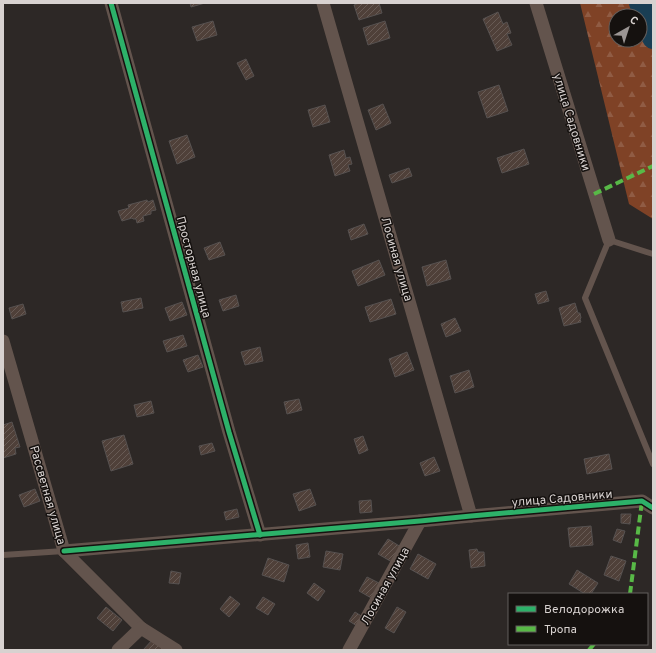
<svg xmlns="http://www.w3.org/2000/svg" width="656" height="653" viewBox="0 0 656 653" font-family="Overpass,sans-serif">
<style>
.forest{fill:url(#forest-firs);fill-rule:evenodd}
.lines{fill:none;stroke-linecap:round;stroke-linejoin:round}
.river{stroke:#193e54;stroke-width:22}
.building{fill:url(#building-hatch);stroke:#565150}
.lane{stroke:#63544d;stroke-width:6}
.street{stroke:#63544d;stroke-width:13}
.quiet{stroke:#58b947;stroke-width:4;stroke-dasharray:8 4;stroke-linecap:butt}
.cycleway-casing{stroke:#15110f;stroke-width:8}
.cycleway{stroke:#2db169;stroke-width:5}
.labels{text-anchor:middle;stroke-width:3;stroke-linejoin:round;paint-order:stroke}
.street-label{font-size:12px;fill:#d8d2d0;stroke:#15110f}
</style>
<defs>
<pattern id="forest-firs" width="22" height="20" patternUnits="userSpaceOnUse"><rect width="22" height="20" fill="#7f4226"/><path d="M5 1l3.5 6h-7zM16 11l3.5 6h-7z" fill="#905c44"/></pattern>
<pattern id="building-hatch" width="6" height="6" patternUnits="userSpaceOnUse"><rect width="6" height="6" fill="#4f4039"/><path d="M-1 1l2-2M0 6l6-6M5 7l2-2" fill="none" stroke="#685b55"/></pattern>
</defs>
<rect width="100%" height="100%" fill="#2d2826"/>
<path class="forest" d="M580,3H653V219L629,204ZM616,16H640V40H616Z"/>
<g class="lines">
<path class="river" d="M640,3L653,38"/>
</g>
<g class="building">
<path d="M190,3H205L191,7Z"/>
<path d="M359,3H379L382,13L359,20L354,5Z"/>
<path d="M498,12L503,24L507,22L511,33L507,34L512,45L497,51L483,19Z"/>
<path d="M213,21L217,35L197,41L192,27Z"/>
<path d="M385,21L390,38L368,45L363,28Z"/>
<path d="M246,59L254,76L246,80L237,63Z"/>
<path d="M499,85L508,111L487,118L478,92Z"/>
<path d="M383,104L391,123L376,130L368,110Z"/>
<path d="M325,105L330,122L313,127L308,110Z"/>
<path d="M187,135L195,157L177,164L169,141Z"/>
<path d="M524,149L529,164L502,173L497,158Z"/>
<path d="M344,150L346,158L350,157L352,164L348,165L350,171L335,176L329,155Z"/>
<path d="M409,168L412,176L392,183L389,175Z"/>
<path d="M147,200L148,202L153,200L156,210L151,211V214L143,216L144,221L137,223L136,219H133L132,218L122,221L118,211L129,208L128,205Z"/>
<path d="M364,224L368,234L351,240L348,230Z"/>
<path d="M220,242L225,255L209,260L204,248Z"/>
<path d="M379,260L385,275L358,286L352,271Z"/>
<path d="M446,260L451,279L427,286L422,267Z"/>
<path d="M546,291L549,301L538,304L535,294Z"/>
<path d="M236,295L239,306L223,311L219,300Z"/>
<path d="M141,298L143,308L123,312L121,302Z"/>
<path d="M391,299L396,314L370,322L365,307Z"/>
<path d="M182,302L187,315L170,321L165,308Z"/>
<path d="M575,303L578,313H580L581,318L580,319L581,322L564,326L559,308Z"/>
<path d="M23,304L26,314L12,319L9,308Z"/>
<path d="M455,318L461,331L446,337L441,324Z"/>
<path d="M183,335L187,346L167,352L163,341Z"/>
<path d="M260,347L263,361L245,365L241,352Z"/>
<path d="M407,352L414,370L395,377L389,359Z"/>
<path d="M198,355L203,367L188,372L183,360Z"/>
<path d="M469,370L474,387L455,393L450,376Z"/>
<path d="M299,399L302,410L287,414L284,402Z"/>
<path d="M151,401L154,413L137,417L134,405Z"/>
<path d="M12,422L20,447L15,448L16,454L3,458V425Z"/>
<path d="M124,435L133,464L111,471L102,441Z"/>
<path d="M363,436L368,450L359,454L354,439Z"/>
<path d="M212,443L215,451L201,455L199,446Z"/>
<path d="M609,454L612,469L587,474L584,459Z"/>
<path d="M434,457L440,471L425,476L420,463Z"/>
<path d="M35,489L40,501L24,507L19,495Z"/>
<path d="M310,489L316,505L299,511L293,494Z"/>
<path d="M371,500L372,512L360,513L359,501Z"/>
<path d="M237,509L239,517L226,520L224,512Z"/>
<path d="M621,514H631L630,524L621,523Z"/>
<path d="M591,526L593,545L570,547L568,528Z"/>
<path d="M617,529L625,531L621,543L613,540Z"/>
<path d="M388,539L401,547L392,562L378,554Z"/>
<path d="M308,543L310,557L298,559L296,545Z"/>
<path d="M477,549L478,552H484L485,566L471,568L469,550Z"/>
<path d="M326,551L343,554L340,570L323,567Z"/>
<path d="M418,554L436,564L428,579L410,569Z"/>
<path d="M611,556L626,561L619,581L604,575Z"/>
<path d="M268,558L289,565L284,582L262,575Z"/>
<path d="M577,570L598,583L591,594H585L569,584Z"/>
<path d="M171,571L181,573L179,584L169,583Z"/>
<path d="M367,577L381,584L373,599L359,591Z"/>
<path d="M314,583L325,591L318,601L307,593Z"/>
<path d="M230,596L240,604L229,617L220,609Z"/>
<path d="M263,597L275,604L268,615L256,608Z"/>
<path d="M106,607L122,620L113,631L97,618Z"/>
<path d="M397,607L406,612L394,633L385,628Z"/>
<path d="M355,612L363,617L357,626L349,621Z"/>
<path d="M154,638L168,650H143Z"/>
</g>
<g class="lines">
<g class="lane">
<path d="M653,254L609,240L585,298L653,464"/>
<path d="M3,555L64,551"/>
</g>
<g class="street">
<path d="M111,3L229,432L260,535"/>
<path d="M323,3L471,516"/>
<path d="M536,3L609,240"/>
<path d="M3,341L64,551L141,628L176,650"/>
<path d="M64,551L420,521L471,516L642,501L653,508"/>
<path d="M118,650L141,628"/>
<path d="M349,650L420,521"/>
</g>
<g class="quiet">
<path d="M594,194L653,166"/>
<path d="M630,594L642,501"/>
<path d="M589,650L594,644"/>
</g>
<g class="cycleway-casing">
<g id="cycleway">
<path d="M111,3L229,432L260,535"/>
<path d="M64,551L420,521L471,516L642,501L653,508"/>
</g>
</g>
<use href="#cycleway" class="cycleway"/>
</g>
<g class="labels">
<g class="street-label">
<text transform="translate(572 122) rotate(73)" y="4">улица Садовники</text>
<text transform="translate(397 259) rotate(74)" y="4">Лосиная улица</text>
<text transform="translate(194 267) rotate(75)" y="4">Просторная улица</text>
<text transform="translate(48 495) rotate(74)" y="4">Рассветная улица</text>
<text transform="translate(562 498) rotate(-5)" y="4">улица Садовники</text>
<text transform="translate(385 586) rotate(-61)" y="4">Лосиная улица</text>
</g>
</g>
<rect width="656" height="653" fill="none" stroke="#d8d2d0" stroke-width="8"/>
<rect x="508" y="593" width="140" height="52" fill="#15110f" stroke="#635e5c"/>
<rect x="516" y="606" width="20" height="6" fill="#2db169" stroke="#635e5c"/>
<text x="544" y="613" font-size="12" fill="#d8d2d0">Велодорожка</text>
<rect x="516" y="626" width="20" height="6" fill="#58b947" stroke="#635e5c"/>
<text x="544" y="633" font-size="12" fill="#d8d2d0">Тропа</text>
<g transform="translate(628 28) rotate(39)"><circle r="19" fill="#15110f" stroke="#635e5c"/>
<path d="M0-3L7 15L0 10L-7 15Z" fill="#9c9694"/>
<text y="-6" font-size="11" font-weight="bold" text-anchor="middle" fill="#d8d2d0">С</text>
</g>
</svg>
